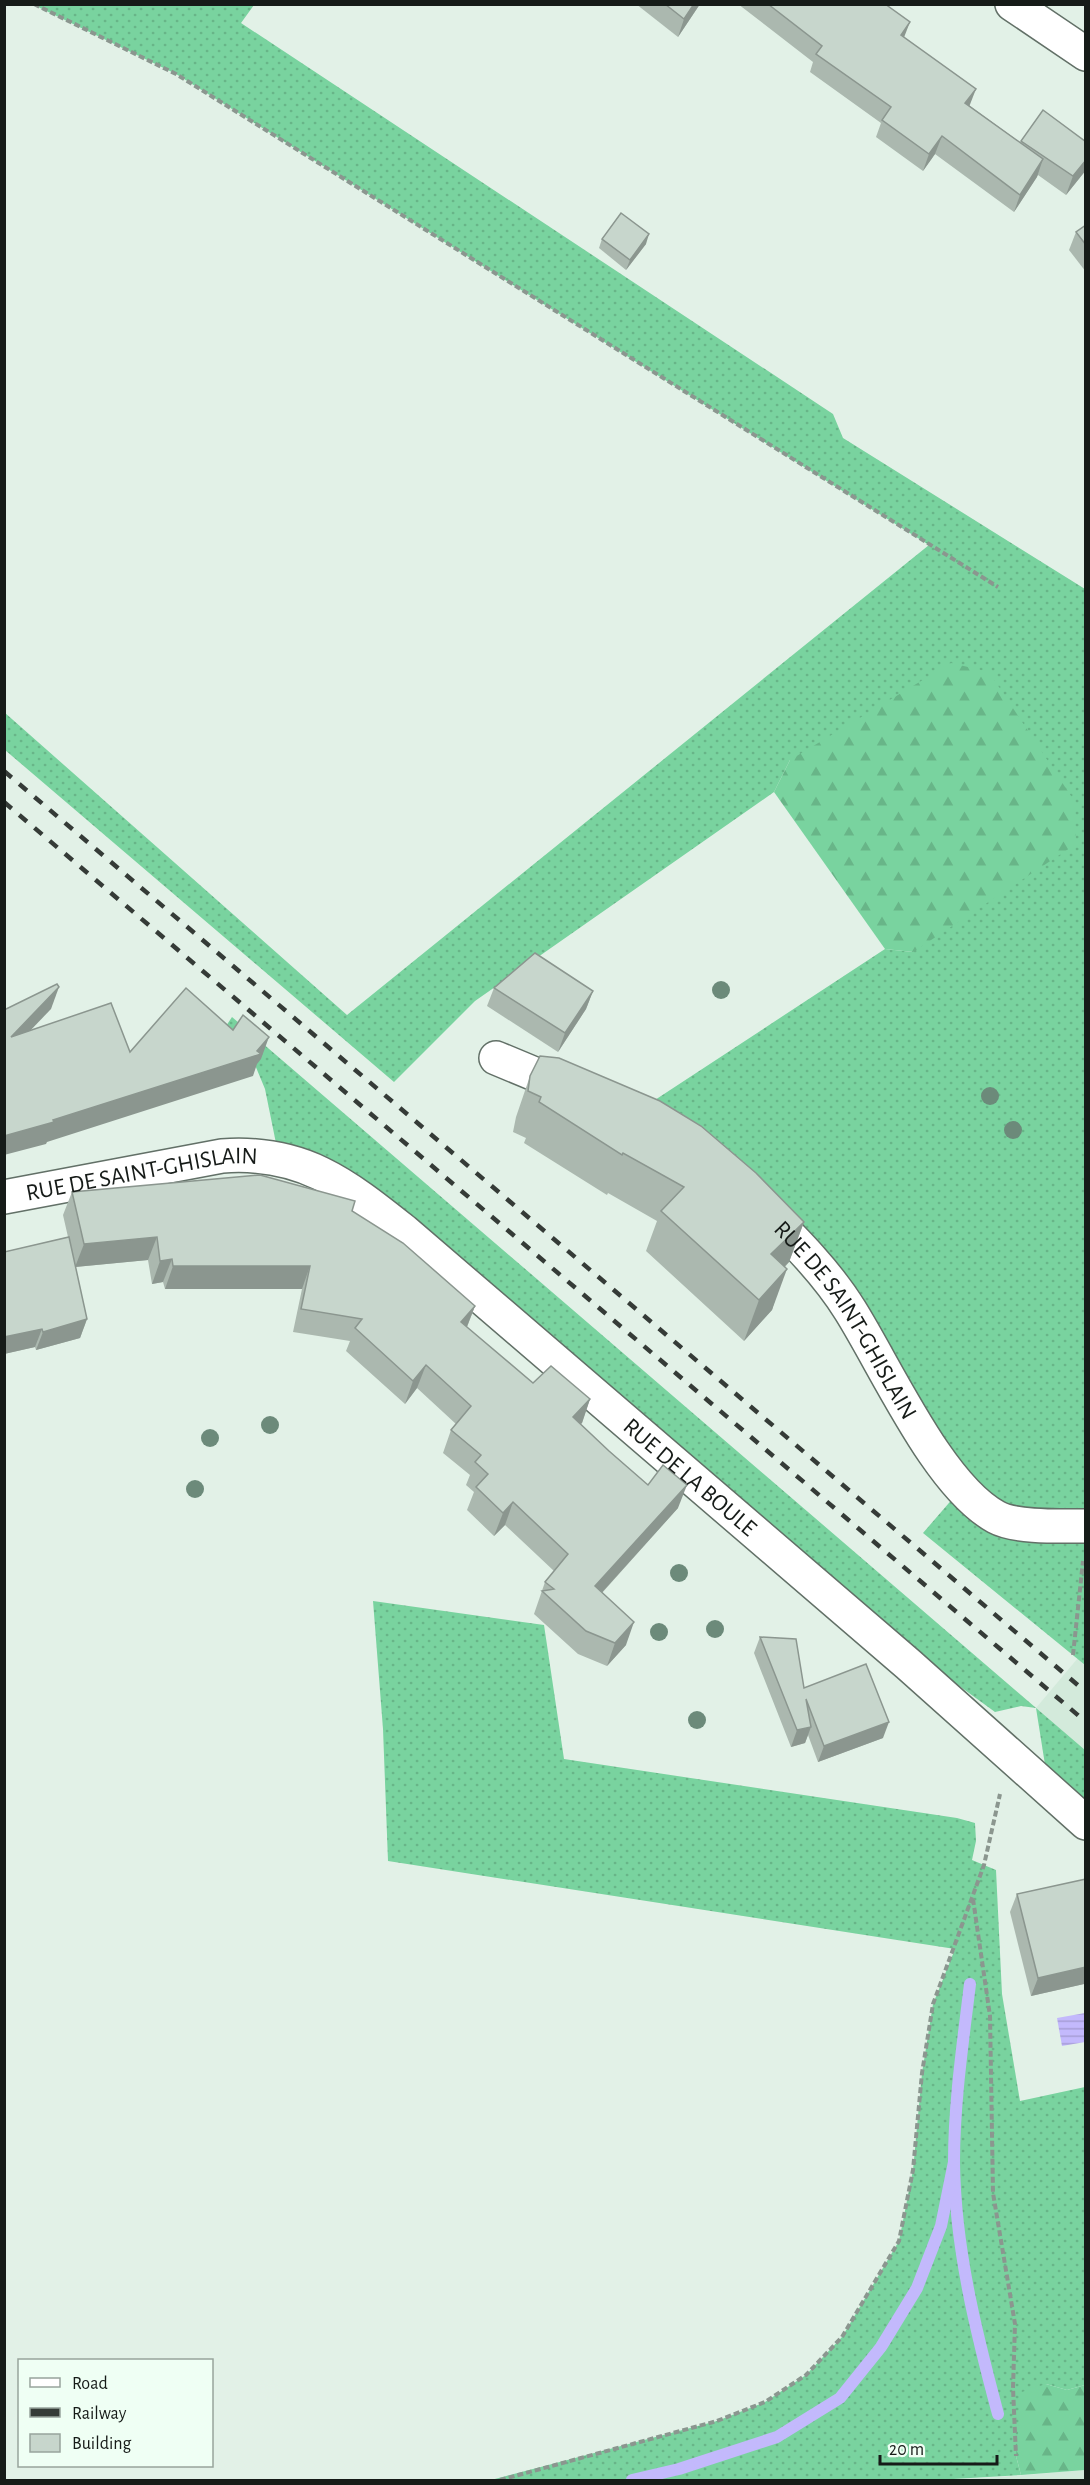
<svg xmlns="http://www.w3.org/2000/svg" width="1090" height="2485" viewBox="0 0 1090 2485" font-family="'Alegreya Sans',sans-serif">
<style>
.built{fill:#d3eadb}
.grass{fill:url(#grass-dots)}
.forest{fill:url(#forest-firs)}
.water{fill:url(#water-rules)}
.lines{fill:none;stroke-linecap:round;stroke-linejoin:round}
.stream{stroke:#c3b9fc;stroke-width:12}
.minor-casing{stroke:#627067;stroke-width:36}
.tertiary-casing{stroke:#627067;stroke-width:36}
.path{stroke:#8b968f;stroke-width:4;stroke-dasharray:6 3;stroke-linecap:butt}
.minor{stroke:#fff;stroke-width:33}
.tertiary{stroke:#fff;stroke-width:33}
.rail{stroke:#353b37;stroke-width:4.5;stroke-dasharray:10 10;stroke-linecap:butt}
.tree{fill:#6c8a7a}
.wall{fill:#abb8af}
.shaded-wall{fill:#8b968f}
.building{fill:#c7d6cc;stroke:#8b968f;stroke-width:1.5}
.labels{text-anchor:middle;stroke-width:4.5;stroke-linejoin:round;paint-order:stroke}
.street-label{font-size:24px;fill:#161b18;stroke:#effff4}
</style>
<defs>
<pattern id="grass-dots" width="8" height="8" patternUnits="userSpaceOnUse" patternTransform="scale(1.5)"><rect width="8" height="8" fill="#79d39f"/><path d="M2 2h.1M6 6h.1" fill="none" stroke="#68b588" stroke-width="1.8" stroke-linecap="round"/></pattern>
<pattern id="forest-firs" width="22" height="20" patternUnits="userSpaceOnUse" patternTransform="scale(1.5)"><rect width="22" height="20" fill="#79d39f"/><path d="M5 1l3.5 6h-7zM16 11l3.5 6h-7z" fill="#68b588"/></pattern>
<pattern id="water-rules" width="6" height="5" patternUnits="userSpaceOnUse" patternTransform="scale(1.5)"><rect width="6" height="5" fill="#c3b9fc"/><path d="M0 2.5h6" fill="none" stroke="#a79ed7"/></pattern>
</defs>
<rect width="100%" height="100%" fill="#e2f1e7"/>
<g class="built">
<path d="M1078,1658L1085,1665V1750L1036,1708Z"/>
<path d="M1085,2470V2480H936L1000,2477Z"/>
</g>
<g class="grass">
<path d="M34,5H254L241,23L833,414L843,438L1085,589V1665L923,1533L961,1489L849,1308L632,1115L885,949L913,952L790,760L774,792L475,1001L394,1082L5,750L4,712L347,1015L929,545L176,74Z"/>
<path d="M232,1017L1085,1750V1804L1046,1771L1036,1708L1021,1706L995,1712L800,1570L279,1158L265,1089L248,1048L226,1026Z"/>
<path d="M373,1601L544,1625L564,1759L957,1818L975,1823L976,1841L972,1860L996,1870L1002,1994L1020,2101L1085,2087V2385L1067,2390L1046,2384L1016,2456L1021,2475L936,2480H491L717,2421L765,2402L806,2375L842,2337L899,2241L913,2170L922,2073L933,2004L955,1949L388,1861L383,1729Z"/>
</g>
<g class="forest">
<path d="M951,663L989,672L1073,799L1076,844L913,952L885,949L774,792L790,760Z"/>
<path d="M1046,2384L1067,2390L1085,2385V2470L1021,2475L1016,2456L1022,2392Z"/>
</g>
<path class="water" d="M1085,2013V2042L1062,2046L1057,2018Z"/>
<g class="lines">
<g class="stream">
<path d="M970,1984C963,2042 954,2103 954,2162C955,2248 976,2332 998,2414"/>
<path d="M632,2480L679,2469L777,2437L840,2398L881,2347L917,2288L941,2226L954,2162"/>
</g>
<g class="minor-casing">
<g id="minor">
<path d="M496,1058L573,1090"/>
<path id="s1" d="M4,1197L222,1156C302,1150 345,1184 404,1231L908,1664L1086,1823"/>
<path id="s2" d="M764,1210C795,1241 827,1273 850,1310C886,1367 938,1485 996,1517C1016,1528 1062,1526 1086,1526"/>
</g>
</g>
<g class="tertiary-casing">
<path id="tertiary" d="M1012,4L1086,54"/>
</g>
<g class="path">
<path d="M34,4L176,74L998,587"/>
<path d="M1073,1655L1083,1561"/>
<path d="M973,1899L990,2016L993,2193L1015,2324L1013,2388L1016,2456"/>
<path d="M500,2480L717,2421L765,2402L806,2375L842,2337L899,2241L913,2170L922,2073L933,2004L984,1865L1000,1794"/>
</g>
<use href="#minor" class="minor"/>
<use href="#tertiary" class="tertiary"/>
<g class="rail">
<path d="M4,771L1086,1692"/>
<path d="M4,802L1086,1722"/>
</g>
</g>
<g class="tree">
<circle cx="721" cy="990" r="9"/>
<circle cx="990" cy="1096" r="9"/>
<circle cx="1013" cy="1130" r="9"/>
<circle cx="270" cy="1425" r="9"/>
<circle cx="210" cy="1438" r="9"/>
<circle cx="195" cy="1489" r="9"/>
<circle cx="679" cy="1573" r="9"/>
<circle cx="715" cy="1629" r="9"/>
<circle cx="659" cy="1632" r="9"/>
<circle cx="697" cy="1720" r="9"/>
</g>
<g class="wall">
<path d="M636,4H700L678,37Z"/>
<path d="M738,4H885L904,37L970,106L1021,143V141L1086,142V170L1066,195L1038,175L1014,212L935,154L923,171L876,137L881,123L810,72L813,62Z"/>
<path d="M1086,225V272L1069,250L1076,232Z"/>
<path d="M602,239L646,244L626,270L599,248Z"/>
<path d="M494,988L593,991L586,1009L558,1052L487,1006Z"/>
<path d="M530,1076L804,1222L789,1262L785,1267L772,1310L744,1341L646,1251L657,1221L608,1193L607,1195L524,1143L526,1138L513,1132L516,1117Z"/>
<path d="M72,1192L352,1211L475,1306L467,1327L533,1383L590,1399L582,1423L580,1424L609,1451L648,1485L678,1508L602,1593L626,1645L607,1666L578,1654L534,1614L545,1582L554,1571L505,1525L494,1536L467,1510L474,1492L466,1485L470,1475L443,1453L451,1430L456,1424L417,1388L405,1404L346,1351L350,1341L293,1332L302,1289H165L163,1282L152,1284L148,1260L75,1267L87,1319L80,1338L36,1350L35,1347L4,1354V1252L68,1237L63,1215Z"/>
<path d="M760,1637L804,1688L883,1738L818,1762L808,1735L805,1743L791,1747L754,1653Z"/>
<path d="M1086,1879V1979L1084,1984L1031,1996L1010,1912L1017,1894Z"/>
</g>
<g class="shaded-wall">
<path d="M694,4H700L678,37L684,19Z"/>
<path d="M910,22L903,40L901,35Z"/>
<path d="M976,89L969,107L965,103Z"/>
<path d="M942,136L935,154L923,171L929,154Z"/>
<path d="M1043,159L1037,177L1014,212L1020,195Z"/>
<path d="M1086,160V170L1066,195L1073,176Z"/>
<path d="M649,234L646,244L626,270L630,260Z"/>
<path d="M59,987L51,1009L4,1058L11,1037Z"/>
<path d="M593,991L586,1009L558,1052L565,1033Z"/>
<path d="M269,1037L261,1059L257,1064L253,1076L47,1142L46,1144L4,1155V1136L53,1120L257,1051Z"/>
<path d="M804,1222L789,1262L757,1294L771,1254Z"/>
<path d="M157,1237L148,1260L75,1267L84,1244Z"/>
<path d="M172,1259L163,1282L152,1284L160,1261Z"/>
<path d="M173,1266H310L302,1289H165Z"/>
<path d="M787,1269L772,1310L744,1341L759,1300Z"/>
<path d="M475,1306L466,1329L461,1322Z"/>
<path d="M87,1319L80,1338L36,1350L43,1332Z"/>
<path d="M42,1329L35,1347L4,1354V1337Z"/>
<path d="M426,1365L417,1388L405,1404L413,1381Z"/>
<path d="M590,1399L582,1423L564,1440L573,1417Z"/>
<path d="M687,1485L678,1508L587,1609L595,1586Z"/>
<path d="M513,1502L505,1525L494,1536L503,1513Z"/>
<path d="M634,1622L626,1645L607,1666L615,1643Z"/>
<path d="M889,1722L883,1738L818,1762L824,1746Z"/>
<path d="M811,1727L805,1743L791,1747L797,1730Z"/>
<path d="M1086,1967V1979L1084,1984L1031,1996L1038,1978Z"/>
</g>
<g class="building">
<path d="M665,4H694L684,19Z"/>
<path d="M768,4H885L910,22L901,35L976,89L965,103L1043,159L1020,195L942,136L929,154L882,120L891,107L816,54L822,46Z"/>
<path d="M1043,110L1086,142V160L1073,176L1021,141Z"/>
<path d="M621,213L649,234L630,260L602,239Z"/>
<path d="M1086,225V245L1076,232Z"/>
<path d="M535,953L593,991L565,1033L494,988Z"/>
<path d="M57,984L59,987L11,1037L111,1003L130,1052L186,988L233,1030L243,1015L269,1037L257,1051L261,1054L53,1120L54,1122L4,1136V1010Z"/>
<path d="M540,1056L559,1058L660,1101L701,1126L756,1173L804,1222L771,1254L787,1269L759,1300L661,1211L684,1187L623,1153L622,1155L539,1102L541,1097L528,1091L530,1076Z"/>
<path d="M260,1175L355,1201L352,1211L403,1243L475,1306L461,1322L533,1383L551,1366L590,1399L573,1417L609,1451L648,1485L663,1465L687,1485L595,1586L634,1622L615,1643L586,1631L542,1591L554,1589L545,1582L568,1554L513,1502L503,1513L476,1487L488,1474L475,1462L481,1455L451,1430L471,1406L426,1365L413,1381L355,1328L362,1319L301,1309L310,1266H173L172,1259L160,1261L157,1237L84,1244L72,1192Z"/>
<path d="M69,1237L87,1319L43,1332L42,1329L4,1337V1252Z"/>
<path d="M760,1637L796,1639L804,1688L866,1664L889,1722L824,1746L806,1699L811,1727L797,1730Z"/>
<path d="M1086,1879V1967L1038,1978L1017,1894Z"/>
</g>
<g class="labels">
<g class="street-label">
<text dy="8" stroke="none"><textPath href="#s1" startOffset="140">RUE DE SAINT-GHISLAIN</textPath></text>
<text dy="8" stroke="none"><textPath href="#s2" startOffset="138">RUE DE SAINT-GHISLAIN</textPath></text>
<text dy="8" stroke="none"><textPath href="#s1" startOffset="802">RUE DE LA BOULE</textPath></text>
</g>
</g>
<rect width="1090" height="2485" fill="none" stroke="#161b18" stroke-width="12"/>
<rect x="18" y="2359" width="195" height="108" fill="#effff4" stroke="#98a49c" stroke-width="1.5"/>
<rect x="30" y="2378" width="30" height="9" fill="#ffffff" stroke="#98a49c" stroke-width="1.5"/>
<text x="72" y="2389" font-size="18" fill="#161b18">Road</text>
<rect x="30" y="2408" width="30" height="9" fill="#353b37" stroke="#98a49c" stroke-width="1.5"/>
<text x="72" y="2419" font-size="18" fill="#161b18">Railway</text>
<rect x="30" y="2434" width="30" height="18" fill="#c7d6cc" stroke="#98a49c" stroke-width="1.5"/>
<text x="72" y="2449" font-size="18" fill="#161b18">Building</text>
<path d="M880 2455v9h117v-9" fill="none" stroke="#161b18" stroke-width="3"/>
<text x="889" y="2455" font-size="18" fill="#161b18" stroke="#effff4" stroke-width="4.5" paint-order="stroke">20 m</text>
</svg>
